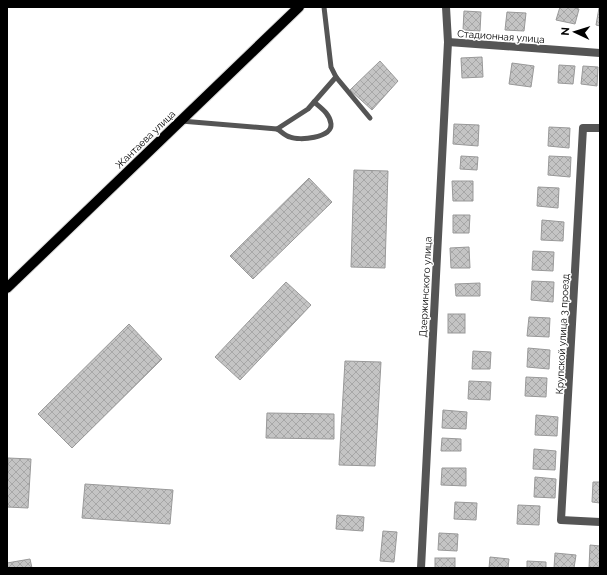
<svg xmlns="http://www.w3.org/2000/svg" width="607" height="575" viewBox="0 0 607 575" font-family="Raleway,sans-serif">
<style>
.building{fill:url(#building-cross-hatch);stroke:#999}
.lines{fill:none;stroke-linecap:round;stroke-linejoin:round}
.primary-casing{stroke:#dbdbdb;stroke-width:12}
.lane{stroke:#555;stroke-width:5}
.street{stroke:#555;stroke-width:8}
.primary{stroke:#000;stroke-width:10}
.labels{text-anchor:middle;stroke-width:3;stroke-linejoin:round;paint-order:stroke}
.street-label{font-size:10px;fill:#000;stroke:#fff}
</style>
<defs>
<pattern id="building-cross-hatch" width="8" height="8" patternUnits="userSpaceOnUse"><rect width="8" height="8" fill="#c4c4c4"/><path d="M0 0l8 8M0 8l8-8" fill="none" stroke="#a7a7a7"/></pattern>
</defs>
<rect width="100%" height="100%" fill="#fff"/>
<g class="building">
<path d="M560,7H572L579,9L575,24L556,20Z"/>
<path d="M599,8L600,9V26L596,25Z"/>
<path d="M464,11L481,12L480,31L463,30Z"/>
<path d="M507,12L526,13L524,31L505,30Z"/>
<path d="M482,57L483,77L462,78L461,58Z"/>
<path d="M380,61L398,81L372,110L350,90Z"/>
<path d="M512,63L534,66L531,87L509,84Z"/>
<path d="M559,65L575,66L573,84L558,83Z"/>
<path d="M583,66L598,67L597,86L581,84Z"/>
<path d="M454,124L479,125L478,146L453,144Z"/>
<path d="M549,127L570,128L569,148L548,146Z"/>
<path d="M461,156L478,157L477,170L460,169Z"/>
<path d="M549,156L571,157L570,177L548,175Z"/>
<path d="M354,170L388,171L385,268L351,267Z"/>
<path d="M309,178L332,202L253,279L230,256Z"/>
<path d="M452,181H473V201H453Z"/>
<path d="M538,187L559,188L558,208L537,206Z"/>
<path d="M453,215H470L469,233H453Z"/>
<path d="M542,220L564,222L563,241L541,240Z"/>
<path d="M469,247L470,268H451L450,248Z"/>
<path d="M533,251L554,252L553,271L532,270Z"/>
<path d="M532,281L554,282L553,302L531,300Z"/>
<path d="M286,282L311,305L240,380L215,357Z"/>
<path d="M480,283V296H456L455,284Z"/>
<rect x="448" y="314" width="17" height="19"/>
<path d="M529,317L550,318L549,337L527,336Z"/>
<path d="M129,324L162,359L72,448L38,414Z"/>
<path d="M528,348L550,350L549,369L527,367Z"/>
<path d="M473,351L491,352L490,369H472Z"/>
<path d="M345,361L381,362L375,466L339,465Z"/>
<path d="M526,377L547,378L546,397L525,396Z"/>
<path d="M469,381L491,382L490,400L468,399Z"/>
<path d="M443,410L467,412L466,429L442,428Z"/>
<path d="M267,413L334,414V439L266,438Z"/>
<path d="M536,415L558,417L557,436L535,435Z"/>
<path d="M442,438L461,439V451H441Z"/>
<path d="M534,449L556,451L555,470L533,469Z"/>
<path d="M8,458L31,459L28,508L7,507Z"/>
<path d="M442,468H466V486L441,485Z"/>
<path d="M535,477L556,479L555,498L534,497Z"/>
<path d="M593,482H600V503L592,502Z"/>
<path d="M85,484L173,490L170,524L82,518Z"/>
<path d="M455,502L477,503L476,520L454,519Z"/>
<path d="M518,505L540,506L539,525L517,524Z"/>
<path d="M337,515L364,517L363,531L336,529Z"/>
<path d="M383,531L397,532L394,562L380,561Z"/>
<path d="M439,533L458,534L457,551L438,550Z"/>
<path d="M590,545L600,546V568H589Z"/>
<path d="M555,553L576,555L574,568H554Z"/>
<path d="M490,557L509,559L508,568H489Z"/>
<rect x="435" y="558" width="20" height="10"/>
<path d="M30,559L32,568H8L7,563Z"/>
<path d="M527,561L546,562V568H527Z"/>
</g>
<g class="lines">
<g class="primary-casing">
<path id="primary" d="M7,288L299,7"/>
</g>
<g class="lane">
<path d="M324,7L331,67L336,77L370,118"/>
<path d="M181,121L277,129L308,109L336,77"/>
<path d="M277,129C281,131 285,136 290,137C299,141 332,138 331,124C330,114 321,108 314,102"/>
</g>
<g class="street">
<path d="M448,42L600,53"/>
<path d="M600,128H583L561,520L600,522"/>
<path d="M421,568L448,42L446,7"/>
</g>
<use href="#primary" class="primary"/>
</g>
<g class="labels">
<g class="street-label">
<text transform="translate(501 36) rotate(4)" y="4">Стадионная улица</text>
<text transform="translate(145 139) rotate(-44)" y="4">Жантаева улица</text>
<text transform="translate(425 287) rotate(-87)" y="4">Дзержинского улица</text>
<text transform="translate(562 334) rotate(-87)" y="4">Крупской улица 3 проезд</text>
</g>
</g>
<rect width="607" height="575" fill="none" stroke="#000000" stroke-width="16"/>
<g transform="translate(575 32) rotate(274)" stroke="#ffffff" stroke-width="3" paint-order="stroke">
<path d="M0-3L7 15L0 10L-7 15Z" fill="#000000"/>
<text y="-6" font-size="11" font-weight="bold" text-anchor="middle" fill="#000000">N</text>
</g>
</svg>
